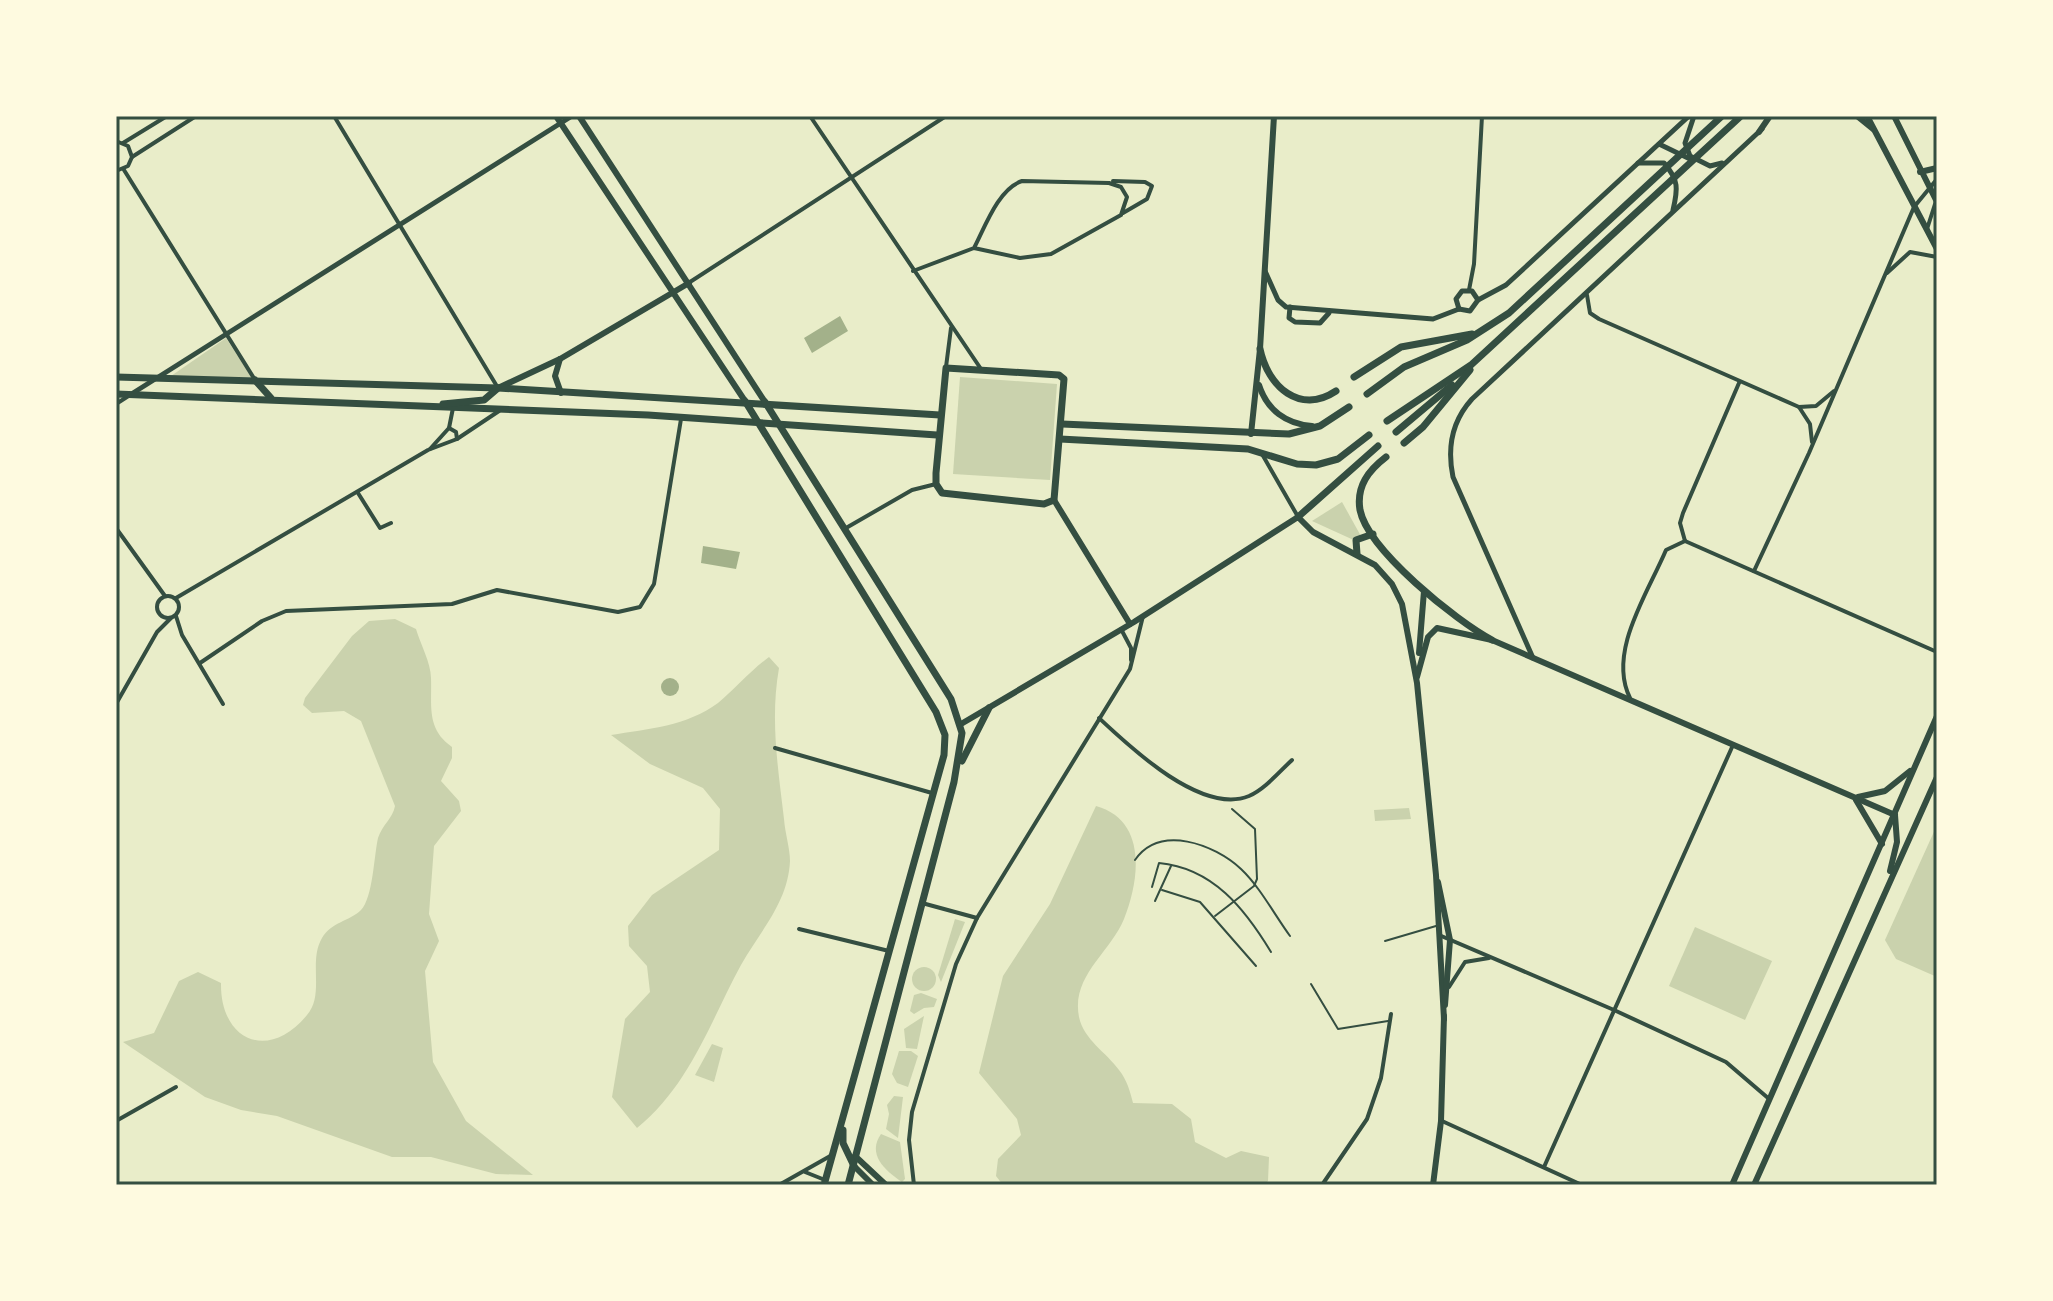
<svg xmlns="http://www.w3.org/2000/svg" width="2053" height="1301" viewBox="0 0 2053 1301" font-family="Rubik,sans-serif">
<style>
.green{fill:#cad2ad}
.water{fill:#a3b18a}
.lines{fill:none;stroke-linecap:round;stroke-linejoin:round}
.service{stroke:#344e41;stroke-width:2}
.minor{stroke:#344e41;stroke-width:4}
.tertiary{stroke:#344e41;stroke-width:5}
.secondary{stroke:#344e41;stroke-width:6}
.primary{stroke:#344e41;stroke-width:7}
.neatline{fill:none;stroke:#344e41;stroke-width:3}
</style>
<rect width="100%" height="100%" fill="#e9edc9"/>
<g class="green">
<path d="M226,338L252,378L171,376Z"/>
<path d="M960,377L1057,384L1050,480L953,474Z"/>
<path d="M1342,502L1362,538L1358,542L1312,521Z"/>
<path d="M395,619L416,629C420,643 431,663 431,678C432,706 426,729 452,747V758L441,781L459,801L461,811L434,846L429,914L439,941L425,971L433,1062L466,1121L533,1175L496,1174L431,1157H392L277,1116L241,1110L205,1097L123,1042L154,1033L179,981L198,972L221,983C220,1041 269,1062 307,1015C325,994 308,962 322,938C331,922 350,921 361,910C373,898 374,855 378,838C382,825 393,818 395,806L361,721L344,711L312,713L303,705L305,698L352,636L369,621Z"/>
<path d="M769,657L779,668C770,720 778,767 784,819C785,833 790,848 790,861C788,903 760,931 741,965C710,1022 690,1085 637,1128L612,1097L625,1019L650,992L647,966L629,946L628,926L652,895L719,850L720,809L703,788L650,764L611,735C648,729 687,726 718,703C735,689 750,671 769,657Z"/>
<path d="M1096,806C1147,820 1140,879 1124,919C1110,953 1071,976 1079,1017C1084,1040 1106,1052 1119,1070C1127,1080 1130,1091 1133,1103L1172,1104L1191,1119L1195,1142L1226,1158L1241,1151L1269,1157L1268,1181L1264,1185H1003L996,1176L998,1159L1021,1135L1017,1119L979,1073L1003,976L1050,904Z"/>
<path d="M1409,808L1411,819L1375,821L1374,810Z"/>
<path d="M1937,825V977L1896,959L1885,940Z"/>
<path d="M955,919L965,922L941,982L938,975Z"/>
<path d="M1695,927L1772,961L1745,1020L1669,986Z"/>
<circle cx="924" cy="979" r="12"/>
<path d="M921,993L937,999L934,1007L924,1008L914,1014L910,1011L914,995Z"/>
<path d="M924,1016L917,1049L906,1048L904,1029Z"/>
<path d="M712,1044L723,1048L714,1082L695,1075Z"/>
<path d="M899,1051H911L918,1056L908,1087L897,1083L892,1074Z"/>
<path d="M894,1096L903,1097L898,1138L886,1129L889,1114L887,1105Z"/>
<path d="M881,1134L900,1142L905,1179L902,1182C884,1170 867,1154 881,1134Z"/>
</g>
<g class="water">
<path d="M840,316L848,331L812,353L804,338Z"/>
<path d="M703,546L740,552L736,569L701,563Z"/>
<circle cx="670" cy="687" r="9"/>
</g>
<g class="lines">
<g class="service">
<path d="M1135,860C1160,824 1214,844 1241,869C1260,887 1274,914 1290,936"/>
<path d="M1152,887L1159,863C1213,868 1245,909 1271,952"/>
<path d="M1162,890L1200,902L1256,966"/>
<path d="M1155,901L1171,866"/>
<path d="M1215,916L1254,886L1257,879L1255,829L1232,809"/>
<path d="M1385,941L1436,926"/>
<path d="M1311,984L1338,1029L1388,1021"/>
</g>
<g class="minor">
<path d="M334,116L498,388"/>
<path d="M810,116L981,369"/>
<path d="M116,141L128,146L132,157L128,166L116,171"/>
<path d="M123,143L167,116"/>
<path d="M132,157L196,116"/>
<path d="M124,170L255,380"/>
<path d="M1113,181L1145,182L1152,186L1147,199L1123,213"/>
<path d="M1927,229L1936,201"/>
<path d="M913,271L974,248L1020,258L1051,254L1121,215L1127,197L1121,187L1109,183L1022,181C998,189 985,227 974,248"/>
<path d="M1887,273L1910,252L1937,257"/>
<path d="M690,282L946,116"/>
<path d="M1469,290L1474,264L1482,116"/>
<path d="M1587,295L1590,313L1599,319L1799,407L1816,406L1834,391"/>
<path d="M946,367L951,328"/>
<path d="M116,404L130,395"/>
<path d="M1799,407L1810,424L1812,442"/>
<path d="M449,428L456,432L457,439"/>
<path d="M430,449L449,428L453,408"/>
<path d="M1262,454L1297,515"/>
<path d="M358,493L380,528L391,523"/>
<path d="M116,528L165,596"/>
<path d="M846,528L912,490L936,484"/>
<path d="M1685,541L1937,652"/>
<path d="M1685,541L1680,523L1683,513L1739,383"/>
<path d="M1754,571L1809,453L1914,207L1937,179"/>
<circle cx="168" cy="607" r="11"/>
<path d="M176,598L428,450L457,439L499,411"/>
<path d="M176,616L182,635L223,704"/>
<path d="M1121,629L1131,648V660"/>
<path d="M200,663L262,621L286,611L452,604L497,590L618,612L640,607L654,584L681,419"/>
<path d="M1630,698C1607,652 1648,593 1666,550L1685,541"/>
<path d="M116,704L157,632L171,618"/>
<path d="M1099,718C1132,749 1202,815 1249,796C1265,789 1279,772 1292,760"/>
<path d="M775,748L932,793"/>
<path d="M922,903L977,918"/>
<path d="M799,929L889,951"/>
<path d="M1439,935L1614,1010L1726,1062L1768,1098"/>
<path d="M1449,987L1465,962L1489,958"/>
<path d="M116,1121L176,1087"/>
<path d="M1442,1121L1582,1185"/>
<path d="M1544,1167L1733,745"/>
<path d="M805,1172L825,1180"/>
<path d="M779,1185L832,1155"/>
<path d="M914,1185L909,1140L912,1112L956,964L977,918L1130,669L1143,616"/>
<path d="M1322,1185L1367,1119L1381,1078L1391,1014"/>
</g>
<g class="tertiary">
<path d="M1694,116L1685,143L1690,156L1710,166L1722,163"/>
<path d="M1659,144L1690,159"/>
<path d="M1638,163H1664C1679,180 1678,189 1673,210"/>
<path d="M1265,271L1278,300L1286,307L1433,319L1459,309"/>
<path d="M1478,300L1506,285L1689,116"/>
<path d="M1290,307L1289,318L1295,322L1320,323L1329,313"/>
<path d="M1459,309L1456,299L1462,291H1472L1478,300"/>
<path d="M1459,309L1470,311L1478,300"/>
<path d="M133,393L572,116"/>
<path d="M1533,658L1453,477C1447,448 1452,421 1472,399L1762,129"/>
</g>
<g class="secondary">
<path d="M556,116L745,401"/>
<path d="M579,116L765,402"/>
<path d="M1857,116L1873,129"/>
<path d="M1867,116L1937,249"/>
<path d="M1894,116L1937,202"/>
<path d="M1759,132L1770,116"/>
<path d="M1920,172L1937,168"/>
<path d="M560,359L555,376L561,393"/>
<path d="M1259,385C1267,410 1286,424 1312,426"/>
<path d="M498,388L560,359L689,283"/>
<path d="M1251,434L1260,349L1274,116"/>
<path d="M1054,500L1130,624"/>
<path d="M1419,653L1424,591"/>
<path d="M1417,677L1428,637L1437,628L1492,640L1895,815"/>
<path d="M961,724L1134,622L1298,517L1313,532L1375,565L1392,584L1402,604L1417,683L1436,875L1444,1019"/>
<path d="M1858,797L1885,791L1910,771"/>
<path d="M1856,800L1882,844"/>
<path d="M1890,871L1897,842L1895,815"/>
<path d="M1438,882L1450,940L1445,1005"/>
<path d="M855,1156L886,1185"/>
<path d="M854,1166L873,1185"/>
<path d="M1433,1185L1441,1121L1444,1016"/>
<path d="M1732,1185L1937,716"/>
<path d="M1754,1185L1937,777"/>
</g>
<g class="primary">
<path d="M1260,349C1268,387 1300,415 1336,391"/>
<path d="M946,368L1059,375L1064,379L1054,500L1044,504L942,493L936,484V473Z"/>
<path d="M116,377L498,388L940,415"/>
<path d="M1354,377L1401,347L1472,334"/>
<path d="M255,380L271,398"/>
<path d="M116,394L648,415L937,435"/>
<path d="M1367,394L1404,367L1467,340L1509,313L1722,116"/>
<path d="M745,401L936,712L945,735L944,755L824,1185"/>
<path d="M765,402L951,699L962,733L954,782L848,1185"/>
<path d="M443,404L484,400L498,388"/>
<path d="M1387,421L1471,365L1741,116"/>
<path d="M1062,424L1289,434L1320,426L1349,407"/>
<path d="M1396,432L1452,385"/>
<path d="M1060,439L1248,449L1297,464L1316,465L1338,459L1369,435"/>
<path d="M1404,443L1423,427L1470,370"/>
<path d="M1386,457C1369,470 1356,486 1360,510C1368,550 1456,621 1492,640"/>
<path d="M1298,517L1378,446"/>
<path d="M1357,554L1356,540L1373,534"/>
<path d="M962,761L989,708"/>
<path d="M843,1130V1143L854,1166"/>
</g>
</g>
<rect width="2053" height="1301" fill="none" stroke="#fefae0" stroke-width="236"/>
<rect x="118" y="118" width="1817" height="1065" class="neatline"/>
</svg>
